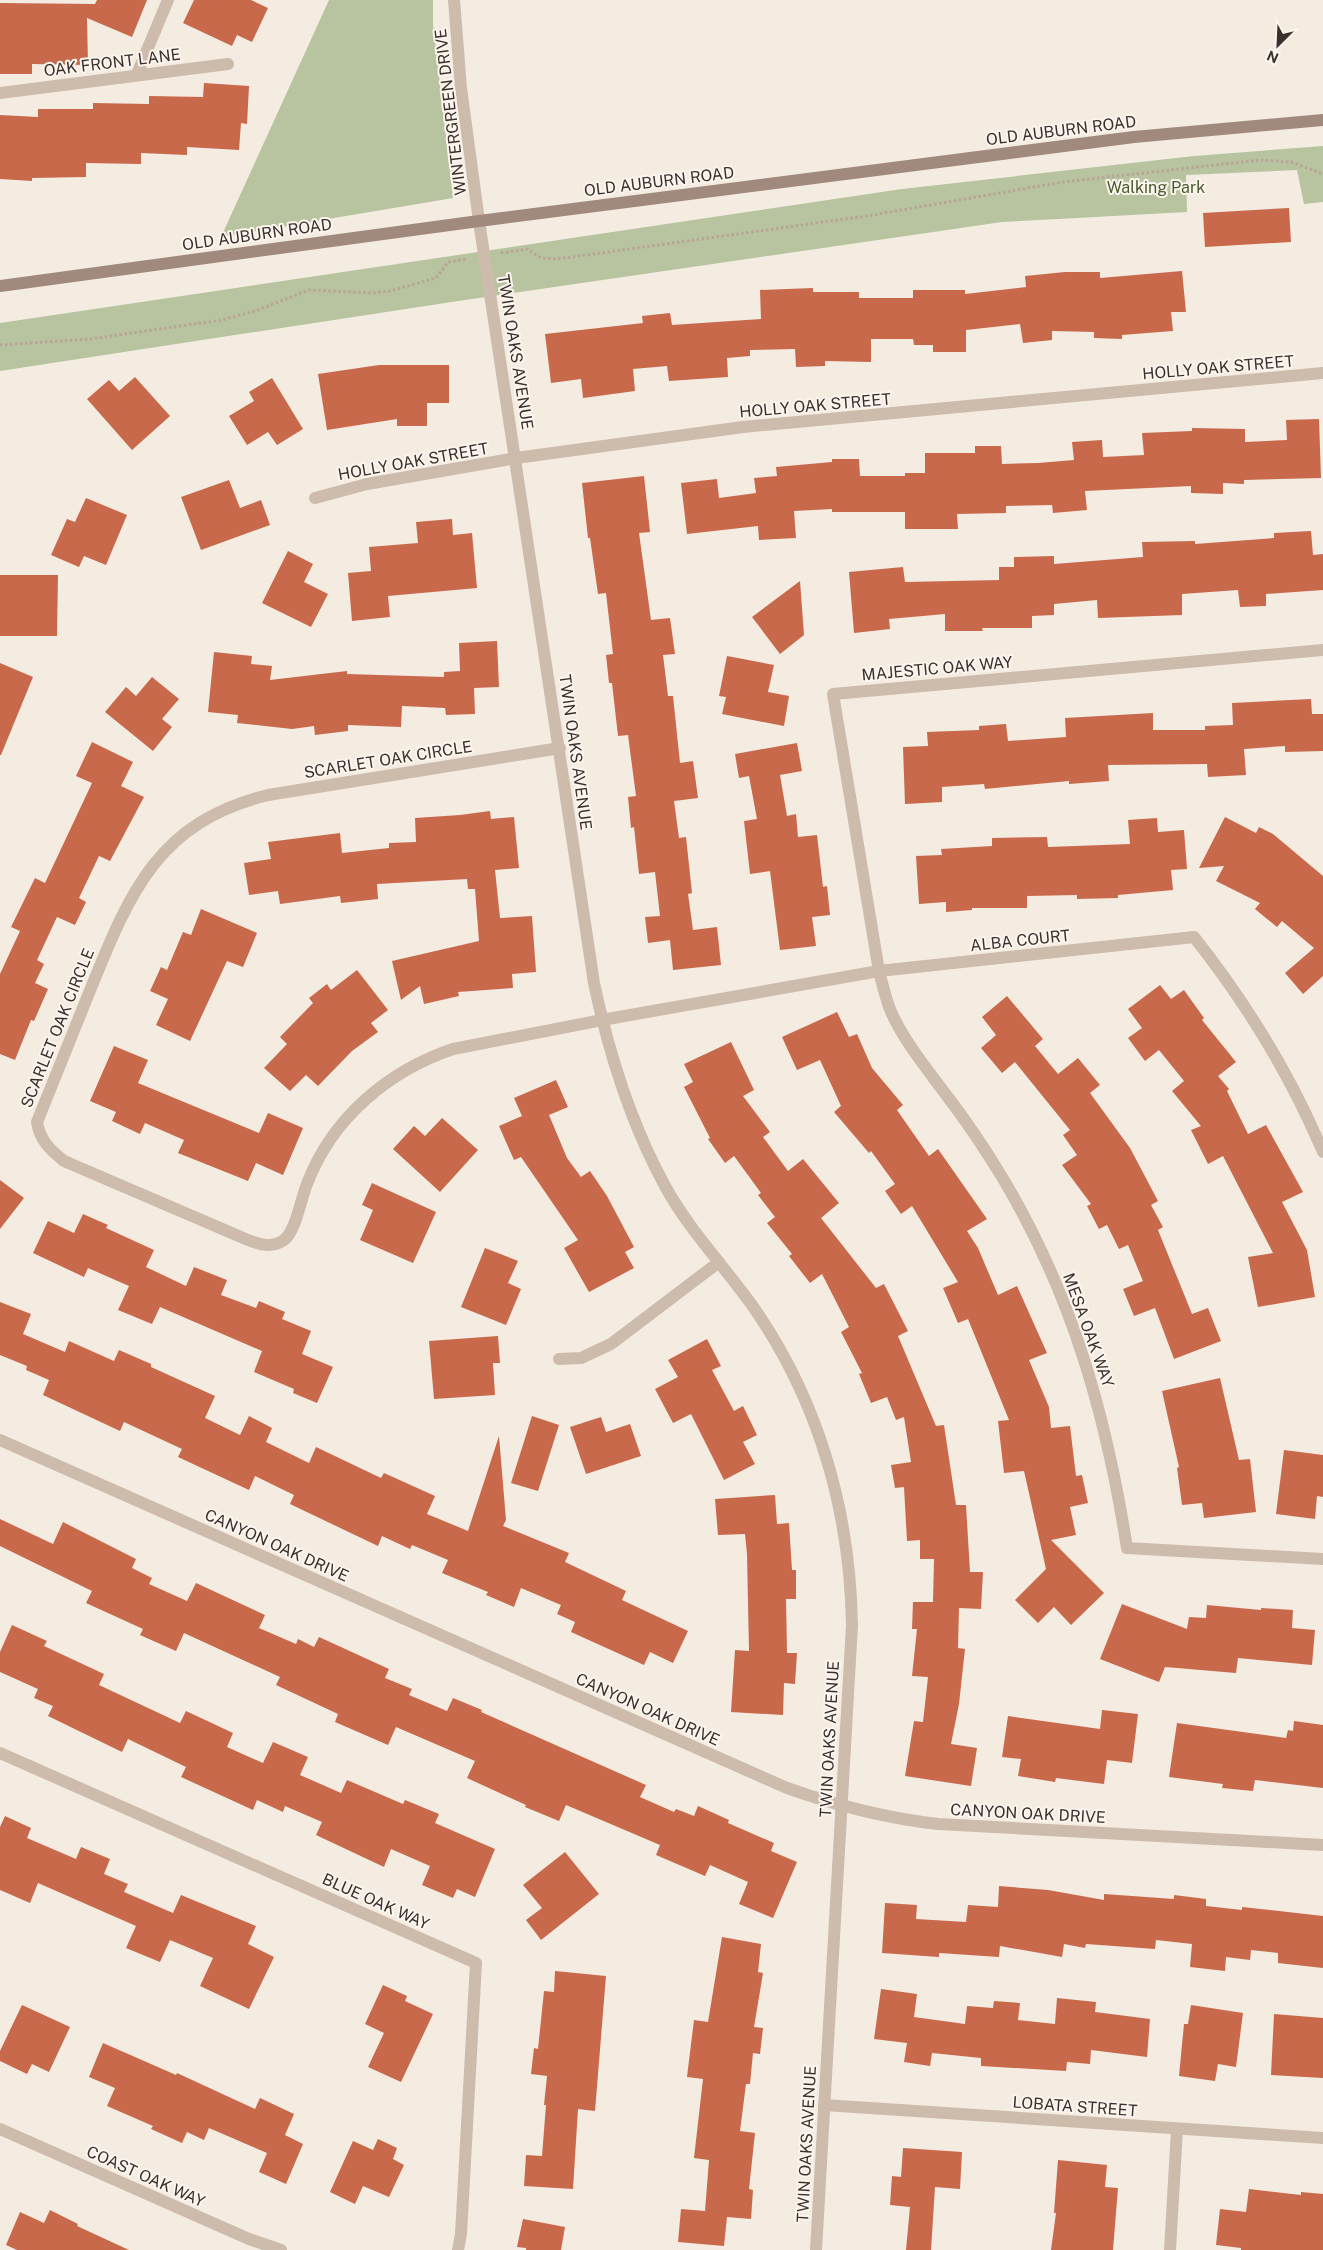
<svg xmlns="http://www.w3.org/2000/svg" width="1323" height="2250" viewBox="0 0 1323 2250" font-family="'Public Sans',sans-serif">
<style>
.green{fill:#b8c4a0}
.building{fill:#c8694b}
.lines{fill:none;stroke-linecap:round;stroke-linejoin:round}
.path{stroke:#b9a596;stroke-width:3;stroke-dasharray:2.5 2.5;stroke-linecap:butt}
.minor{stroke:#cdbbac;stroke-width:12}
.tertiary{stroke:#cdbbac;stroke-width:12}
.secondary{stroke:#a18a7d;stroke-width:12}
.labels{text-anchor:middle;stroke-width:4;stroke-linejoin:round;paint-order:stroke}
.street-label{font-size:16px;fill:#3b302b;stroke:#fbf5ee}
.park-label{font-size:16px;fill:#4a5a2e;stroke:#fbf5ee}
</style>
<rect width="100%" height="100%" fill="#f4ebe1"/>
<g class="green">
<path d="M329,0H433V24L453,198L221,237Z"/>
<path d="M1323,146V202L1304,204L1297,170L1186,175L1187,212L1002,222L458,301L0,371V323L902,189L1194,156Z"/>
</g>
<g class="building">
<path d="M97,0H147L132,37L87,18L88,65L32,64V74H0V3L95,4Z"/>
<path d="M194,0H251L268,8L252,42L237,35L232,46L183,23Z"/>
<path d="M204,83L249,86L247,124L241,123L239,150L187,147V155L141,153V164L86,163V177L32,178V181L0,179V115L38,117V109H93V103L149,104V96L203,97Z"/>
<path d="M1289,208L1291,242L1205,247L1203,213Z"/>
<path d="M1182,271L1186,312H1171L1173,331L1122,335V339L1094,338V332L1052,331V340L1023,343L1020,324L966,330V352H933V345H914L913,339H871V362L825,361V366L796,367L795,349L750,350V356L727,358L728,377L669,381L667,366L633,369L635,391L583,398L581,379L551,383L545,334L643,323L642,316L670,313L672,325L761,319L760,290L813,288V292H859V298H913V290H965V294L1026,287L1025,276L1065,272H1100V278Z"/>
<path d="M379,365H449V403H427V426H397V419L327,430L318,374Z"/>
<path d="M135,377L170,416L132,450L87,399L109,380L119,391Z"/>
<path d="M272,378L303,429L277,445L268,432L247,445L229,416L254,401L249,392Z"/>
<path d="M1319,419L1321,478L1244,480V484L1223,483V494L1191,493V486L1085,491L1087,510L1053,513L1052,505L1006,506V513L957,514L958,529H905V512H832V509L794,511L796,538L759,540L758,526L687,534L681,483L717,479L719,498L756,493L754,478L777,476L776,467L832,462V459H859L860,476H905V473H925V453H975V446H1001L1002,464L1038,463L1074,460L1072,442L1102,440L1103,457L1144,455L1142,433L1192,431V428L1245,429V442L1287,440L1286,420Z"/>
<path d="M644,476L650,532L639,533L651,620L670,618L675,654L663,655L668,696H673L680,763L693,761L698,798L674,801L679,838L686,837L692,893L688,894L693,930L717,927L721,965L673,970L670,940L648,943L645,917L660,916L655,872L639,874L634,827L631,828L628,797L636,796L628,735L618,736L612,683H609L606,655L613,654L606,593L598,594L590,538H588L582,483Z"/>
<path d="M229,480L240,508L261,500L270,525L201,550L181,497Z"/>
<path d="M86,498L127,515L106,565L84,556L79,567L51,555L67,519L75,522Z"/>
<path d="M452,519L453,535L472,533L477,588L388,596L390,617L352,621L348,573L371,571L369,547L418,543L416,522Z"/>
<path d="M1311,531L1313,555L1323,554V590L1266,594V606L1240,607L1238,590L1182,594V615L1098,618L1097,600L1054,604V615L1032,616V628H982L983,631H945V614L889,619L890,629L854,633L849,572L903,567L905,582L999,580V567H1014V557L1054,556V564L1143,557L1142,542L1195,541V544L1274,538V533Z"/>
<path d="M288,551L313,564L304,582L328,594L311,627L262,603Z"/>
<path d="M0,575H58L57,636H0Z"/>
<path d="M800,581L804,635L780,654L752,617Z"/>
<path d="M497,641L499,687L474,688L475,714L446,715L445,708L402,706L401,727L348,725V731L315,735L314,726L292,729L237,723L238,715L208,712L214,652L252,656L251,664L272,666L270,680L347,671V674L444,677V672L460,671L459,643Z"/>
<path d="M727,656L774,665L768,692L789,696L784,726L722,714L726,697L719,696Z"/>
<path d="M0,663L33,677L1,755H0Z"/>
<path d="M152,677L179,699L162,719L172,727L153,751L105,712L126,687L136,696Z"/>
<path d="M1311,699L1312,714H1323V751L1285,752V746L1244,749L1246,775L1208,777L1207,764L1108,765L1109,781L1069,784V781L985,789L984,784L942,787V802L905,804L903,747L928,746L927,732L979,730V726L1006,724L1008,741L1066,737L1065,718L1153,713V730H1205V726L1233,725L1232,703Z"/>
<path d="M92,742L133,762L121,786L144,797L110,861L99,856L79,898L86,902L75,925L57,917L37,960L44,964L35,983L48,989L34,1021L31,1020L15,1060L0,1054V974L20,931L11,927L35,878L45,883L92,783L76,776Z"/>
<path d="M797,743L802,771L780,775L787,816L796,814L798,837L817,835L823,887L827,886L830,915L812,917L816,946L780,950L770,871L750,874L744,821L757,819L749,776L739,778L735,754Z"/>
<path d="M490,811L491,819L514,817L519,868L495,870L500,918L532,916L536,972L512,974L513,988L458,992L459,996L424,1004L420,986L401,1000L392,961L479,941L475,889H468L467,879L377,884L378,899L341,903L340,896L280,904L278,891L249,895L244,863L271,859L268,842L340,833L342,853L389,848V843L416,842L415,818L460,815Z"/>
<path d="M1225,817L1256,833L1259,827L1273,834L1323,876V976L1303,994L1285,973L1314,948L1282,921L1277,927L1255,909L1260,903L1216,881L1224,866L1199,868Z"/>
<path d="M1157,818L1158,832L1184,830L1187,869L1171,870L1173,890L1118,895V898L1077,899V895L1027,896V908H972V910L946,912V902L919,904L916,856L942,855L941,849L992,846V838L1047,837L1048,847L1130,844L1128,820Z"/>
<path d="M201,909L257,933L243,967L227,961L190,1041L156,1025L168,999L150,991L161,967L167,970L183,932L191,935Z"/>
<path d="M357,970L388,1010L371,1023L378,1032L352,1051L318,1086L306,1075L290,1091L264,1068L287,1044L280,1037L313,1003L309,998L327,984L331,990Z"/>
<path d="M1160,985L1171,999L1184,990L1204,1018L1202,1020L1236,1062L1218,1076L1229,1089L1227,1091L1248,1134L1266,1125L1303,1192L1282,1202L1307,1250L1315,1297L1258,1307L1248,1257L1273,1253L1223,1156L1208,1164L1191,1130L1201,1126L1172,1091L1184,1081L1159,1050L1145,1061L1128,1038L1142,1028L1128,1009Z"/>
<path d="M1007,996L1043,1039L1035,1046L1058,1074L1078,1058L1100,1085L1090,1093L1130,1148L1158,1201L1151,1205L1163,1227L1158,1230L1192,1314L1208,1308L1221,1341L1174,1359L1155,1308L1134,1316L1123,1289L1143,1281L1128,1245L1119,1249L1107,1225L1099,1229L1087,1206L1091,1204L1062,1165L1077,1155L1063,1135L1070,1130L1015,1062L1002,1073L981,1048L996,1035L982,1017Z"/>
<path d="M837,1012L849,1037L857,1034L872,1068L903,1105L897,1110L929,1156L938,1149L987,1219L967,1231L978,1248L998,1295L1017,1286L1047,1353L1029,1360L1049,1407L1051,1428L1070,1426L1076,1476L1082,1475L1088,1503L1070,1507L1076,1535L1051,1540L1104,1593L1071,1625L1054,1607L1038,1623L1015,1600L1046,1569L1024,1471L1004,1473L998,1421L1009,1420L968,1319L958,1323L943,1288L958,1282L912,1206L901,1214L885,1191L895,1184L871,1151L869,1153L834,1112L841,1106L820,1060L797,1070L782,1037Z"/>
<path d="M731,1042L754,1090L743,1096L770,1132L763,1137L788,1171L803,1159L839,1203L821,1218L876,1288L884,1284L908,1331L898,1336L936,1426L944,1425L956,1505H966L970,1572H983L981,1609L959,1608L958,1648L965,1649L959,1704L951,1744L977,1748L971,1786L905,1776L914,1721L923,1722L928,1677L912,1676L917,1629H912L913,1602H933L934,1559H920V1540L907,1541L904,1487L895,1488L891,1465L911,1462L904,1417L896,1420L887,1397L871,1403L859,1374L862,1373L841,1332L849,1327L822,1274L810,1283L789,1256L792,1254L767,1223L775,1217L758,1195L761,1193L734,1156L725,1163L708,1139L710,1138L684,1087L693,1082L684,1064Z"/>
<path d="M114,1046L148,1060L138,1083L259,1133L268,1113L303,1128L283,1175L256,1163L248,1181L178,1153L184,1140L145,1123L140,1134L112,1121L116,1112L90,1101Z"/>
<path d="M556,1080L568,1107L549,1115L567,1158L581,1177L590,1171L607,1196L634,1247L625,1252L634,1268L589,1292L564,1248L578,1240L521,1157L514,1160L499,1126L522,1116L514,1098Z"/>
<path d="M442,1118L478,1150L440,1192L393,1149L414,1126L425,1136Z"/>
<path d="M0,1180L24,1198L0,1229Z"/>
<path d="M372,1183L436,1212L413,1263L360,1240L373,1210L362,1205Z"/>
<path d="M83,1214L108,1225L106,1228L154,1250L146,1267L186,1286L194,1267L227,1280L221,1295L256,1308L259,1301L285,1312L282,1319L311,1331L302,1354L333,1367L317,1403L293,1393L294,1389L254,1372L262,1351L160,1307L152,1324L118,1310L129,1286L88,1268L84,1277L33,1253L48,1221L74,1233Z"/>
<path d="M485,1248L518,1261L508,1283L521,1289L506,1325L461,1307Z"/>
<path d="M0,1302L31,1314L23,1334L65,1352L69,1341L114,1361L119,1350L151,1364V1367L215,1396L205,1418L240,1435L249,1416L272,1428L266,1442L309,1463L316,1447L381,1478L384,1473L435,1496L427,1514L468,1531L499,1436L506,1520L503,1526L569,1553L565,1562L626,1591L622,1600L688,1631L673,1663L650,1652L644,1665L571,1632L575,1622L557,1614L561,1605L521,1588L514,1607L486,1595L488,1592L442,1573L448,1560L412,1545L410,1549L382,1536L378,1546L290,1504L294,1495L255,1476L249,1490L178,1457L182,1449L124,1422L120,1431L43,1395L49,1380L26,1370L27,1366L0,1355Z"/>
<path d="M498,1336L500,1363H493L495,1395L434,1399L429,1341Z"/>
<path d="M707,1339L721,1366L712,1370L734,1411L743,1406L757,1435L743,1442L755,1464L724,1480L691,1414L673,1423L655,1389L678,1377L668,1360Z"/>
<path d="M1220,1378L1239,1460L1250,1459L1256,1512L1204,1518L1202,1503L1182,1505L1177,1468L1179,1467L1162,1391Z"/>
<path d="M532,1416L559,1425L538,1491L511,1483Z"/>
<path d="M601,1417L606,1432L630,1424L641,1456L586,1474L570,1427Z"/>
<path d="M1284,1450L1323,1455V1497L1317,1496L1315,1519L1276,1514Z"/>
<path d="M775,1495L777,1524L789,1523L792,1570H796V1599H786L787,1653H797L795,1684L784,1683L783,1715L731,1712L735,1650L749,1651L747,1554L745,1534L718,1535L715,1499Z"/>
<path d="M0,1519L53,1544L63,1522L136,1559L132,1568L152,1578L149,1584L187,1601L196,1583L265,1615L259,1628L296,1644L298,1639L314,1647L319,1637L389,1669L385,1678L412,1689L409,1695L447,1711L453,1698L482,1710L481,1712L646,1785L640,1797L674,1812L676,1809L694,1816L698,1806L729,1820L728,1823L774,1843L771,1851L797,1862L773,1918L739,1904L748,1882L710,1865L705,1876L656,1855L660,1845L566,1805L559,1821L525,1807L526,1805L467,1778L475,1761L396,1727L388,1745L335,1722L338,1714L276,1685L280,1677L184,1633L176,1651L140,1635L143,1629L86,1603L92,1591L0,1546Z"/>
<path d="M1122,1604L1187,1629L1189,1617L1206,1618L1207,1605L1261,1610V1608L1293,1610L1292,1628L1315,1630L1312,1665L1238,1658L1236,1673L1165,1667L1159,1682L1100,1659Z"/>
<path d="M12,1625L47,1641L44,1646L104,1674L99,1685L180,1723L186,1711L233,1733L227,1747L263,1763L273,1742L308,1757L300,1775L341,1793L347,1780L403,1804L405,1800L439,1814L435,1823L495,1849L475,1897L457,1889L453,1898L422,1885L430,1866L391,1849L384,1867L316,1835L322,1822L285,1806L283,1812L257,1800L253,1810L181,1777L186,1767L128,1739L122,1752L48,1716L53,1706L34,1698L38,1689L0,1672V1652Z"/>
<path d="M1102,1710L1138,1714L1132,1763L1107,1760L1104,1784L1056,1778L1055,1782L1018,1776L1021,1759L1002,1757L1008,1716L1100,1729Z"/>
<path d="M1294,1721L1323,1725V1788L1255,1780L1253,1791L1222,1788L1223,1784L1169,1777L1177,1723L1286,1738L1288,1730L1293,1731Z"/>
<path d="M5,1816L31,1828L27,1838L76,1859L81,1847L110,1859L104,1874L128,1884L124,1892L173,1913L181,1895L256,1926L248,1944L274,1957L249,2009L200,1986L213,1958L170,1940L160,1962L126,1948L136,1926L38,1883L30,1903L0,1890V1827Z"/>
<path d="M565,1852L599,1894L541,1940L526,1920L542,1908L523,1885Z"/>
<path d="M999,1886L1048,1890L1104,1900V1894L1174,1899V1895L1206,1899V1906L1242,1910V1907L1323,1916V1968L1278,1963V1953L1251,1950L1250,1960L1226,1957L1225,1971L1190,1967L1192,1944L1156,1940L1155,1949L1086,1944L1085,1948L1064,1944L1062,1957L1000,1946L999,1957L939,1953V1957L882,1953L885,1903L917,1905L916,1919L966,1922L968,1905L998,1907Z"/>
<path d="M722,1937L761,1944L758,1972L763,1973L754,2027L763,2028L760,2054L753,2053L750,2084H746L740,2131L755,2133L749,2189L753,2190L751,2219L727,2217L724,2246L678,2242L681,2209L705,2211L709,2160L694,2158L703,2079L687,2077L694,2020L708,2022Z"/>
<path d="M555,1971L606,1976L595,2111L578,2109L573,2189L524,2186L526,2155L542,2156L546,2105H544L547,2076L531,2074L534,2048L538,2049L544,1991L554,1992Z"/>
<path d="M383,1985L407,1996L405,2001L433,2014L401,2082L368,2067L384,2033L365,2024Z"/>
<path d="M881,1989L917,1994L914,2017L965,2024L967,2006L993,2008L994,2001L1020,2003L1018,2020L1055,2024L1057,1998L1096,2002L1095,2012L1150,2019L1147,2057L1091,2050L1090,2064L1067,2062L1066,2071L981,2066V2058L932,2053L930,2066L904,2062L907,2043L874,2039Z"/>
<path d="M22,2005L70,2027L49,2072L32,2064L27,2074L0,2061V2051Z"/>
<path d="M1191,2005L1243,2013L1236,2067L1218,2064L1215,2081L1179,2076L1184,2024H1188Z"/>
<path d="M1274,2014L1323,2018V2078L1271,2075Z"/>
<path d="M103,2043L176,2075L177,2073L255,2109L260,2098L294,2114L285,2135L303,2144L286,2184L259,2172L267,2153L209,2128L204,2140L187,2132L182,2143L151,2129L153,2126L107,2106L115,2088L89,2077Z"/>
<path d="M378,2139L397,2148L393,2159L404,2165L389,2197L363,2186L355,2204L330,2192L353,2141L373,2150Z"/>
<path d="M903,2148L962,2152L960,2189L935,2187L931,2250H906L910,2207L890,2205L892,2176L901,2177Z"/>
<path d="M1058,2160L1107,2165L1105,2187L1118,2188L1113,2250H1051L1056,2213H1054Z"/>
<path d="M1249,2189L1301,2195V2192L1323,2194V2250H1241V2248L1216,2245L1220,2209L1246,2212Z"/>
<path d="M50,2210L78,2224L77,2226L129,2250H17L6,2245L20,2212L44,2223Z"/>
<path d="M523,2219L565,2227L561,2250H526V2248L517,2247Z"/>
</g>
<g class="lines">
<g class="path">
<path d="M501,253L527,249L541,258L557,259L867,216L1063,182L1260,160L1291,162L1323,174"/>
<path d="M0,345L90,339L222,320L255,311L309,290L373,293L390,291L436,278L448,262L467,259"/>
</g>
<g class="minor">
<path d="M454,0L461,88L479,221"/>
<path d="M137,74L168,0"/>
<path d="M0,93L228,64"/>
<path d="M315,498L367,484L516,458L743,427L1323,373"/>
<path d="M1323,650L833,694L879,971C883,986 886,1001 892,1014C906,1044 928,1070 947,1096C967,1122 985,1149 1002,1177C1072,1294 1106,1414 1127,1548L1323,1559"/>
<path d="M560,748L268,795C158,822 130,892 91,988C73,1033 55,1077 37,1122C40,1140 49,1149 64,1161L248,1240C261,1245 272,1248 284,1240C296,1231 301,1198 307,1184C332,1118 388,1071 453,1049L602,1020L879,971L1194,937C1247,1004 1290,1074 1323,1152"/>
<path d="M559,1359L581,1358L611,1344L719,1262"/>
<path d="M0,1440L787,1788C838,1806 884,1818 938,1824L1323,1845"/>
<path d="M0,1753L476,1963L461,2234L458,2250"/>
<path d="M824,2105L1323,2138"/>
<path d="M0,2129L249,2239L281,2250"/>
<path d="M1170,2250L1177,2129"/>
</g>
<path class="tertiary" d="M479,221L594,983C609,1054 630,1122 665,1186C689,1230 725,1267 754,1308C819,1402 850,1511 852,1625L816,2250"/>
<path class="secondary" d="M0,286L479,221L1134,137L1323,120"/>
</g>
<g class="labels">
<g class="street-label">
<text transform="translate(112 62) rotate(-7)" y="6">OAK FRONT LANE</text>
<text transform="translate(450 112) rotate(-97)" y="6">WINTERGREEN DRIVE</text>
<text transform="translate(1061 130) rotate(-7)" y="6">OLD AUBURN ROAD</text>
<text transform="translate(659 181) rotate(-7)" y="6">OLD AUBURN ROAD</text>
<text transform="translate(257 234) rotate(-8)" y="6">OLD AUBURN ROAD</text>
<text transform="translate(516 352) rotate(81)" y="6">TWIN OAKS AVENUE</text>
<text transform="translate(1218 367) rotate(-5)" y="6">HOLLY OAK STREET</text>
<text transform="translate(815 405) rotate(-5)" y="6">HOLLY OAK STREET</text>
<text transform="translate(413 461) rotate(-10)" y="6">HOLLY OAK STREET</text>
<text transform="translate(937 668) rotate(-5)" y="6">MAJESTIC OAK WAY</text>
<text transform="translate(576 752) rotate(82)" y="6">TWIN OAKS AVENUE</text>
<text transform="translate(388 759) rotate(-9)" y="6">SCARLET OAK CIRCLE</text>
<text transform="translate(1020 940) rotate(-6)" y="6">ALBA COURT</text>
<text transform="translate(57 1028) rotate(-68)" y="6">SCARLET OAK CIRCLE</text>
<text transform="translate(1089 1330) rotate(70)" y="6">MESA OAK WAY</text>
<text transform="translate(277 1545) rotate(24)" y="6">CANYON OAK DRIVE</text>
<text transform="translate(648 1709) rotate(24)" y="6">CANYON OAK DRIVE</text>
<text transform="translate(829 1739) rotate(-87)" y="6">TWIN OAKS AVENUE</text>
<text transform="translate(1028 1813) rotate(3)" y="6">CANYON OAK DRIVE</text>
<text transform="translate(376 1901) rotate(24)" y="6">BLUE OAK WAY</text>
<text transform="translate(1075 2106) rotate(4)" y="6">LOBATA STREET</text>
<text transform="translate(806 2144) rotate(-87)" y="6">TWIN OAKS AVENUE</text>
<text transform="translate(146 2176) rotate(24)" y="6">COAST OAK WAY</text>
</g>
<g class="park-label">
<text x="1156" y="193">Walking Park</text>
</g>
</g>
<g transform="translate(1278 45) rotate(204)" stroke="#fbf5ee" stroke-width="4" paint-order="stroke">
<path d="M0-4L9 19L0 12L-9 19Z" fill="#3b302b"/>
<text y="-8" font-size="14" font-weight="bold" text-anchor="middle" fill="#3b302b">N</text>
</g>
</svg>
